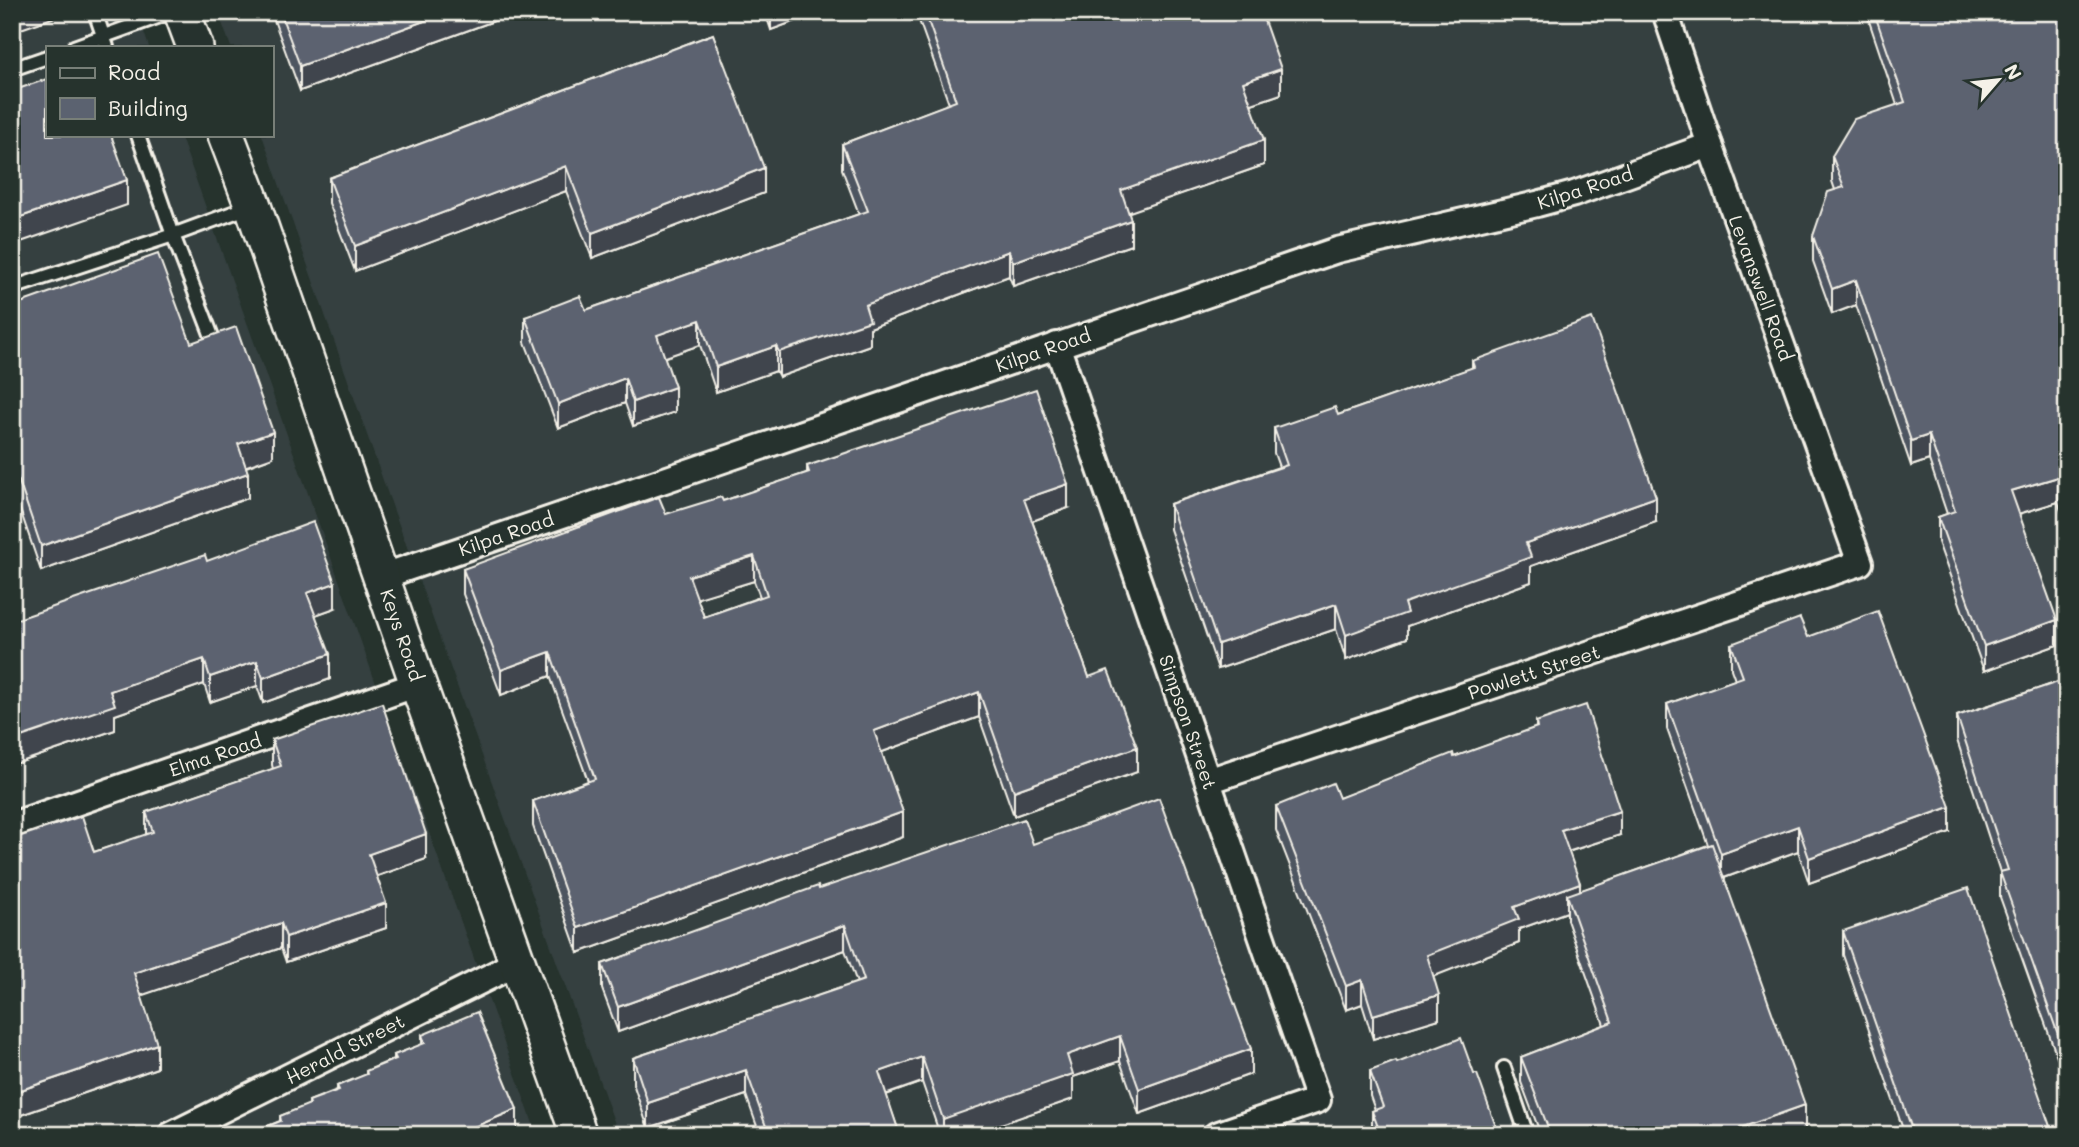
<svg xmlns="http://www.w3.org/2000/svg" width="2079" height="1147" viewBox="0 0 2079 1147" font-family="Mali,sans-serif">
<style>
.built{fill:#364141}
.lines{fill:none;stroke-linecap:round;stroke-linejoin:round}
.lane-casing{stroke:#f4f1e8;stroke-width:18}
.street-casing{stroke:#f4f1e8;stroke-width:30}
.secondary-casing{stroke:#f4f1e8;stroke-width:40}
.lane{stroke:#26332d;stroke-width:12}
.street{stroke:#26332d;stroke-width:24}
.secondary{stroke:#26332d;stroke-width:35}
.wall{fill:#4e5460;stroke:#f4f1e8;stroke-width:2;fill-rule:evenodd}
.shaded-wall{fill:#40454e;stroke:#f4f1e8;stroke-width:2}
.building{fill:#5b6270;stroke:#f4f1e8;stroke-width:2;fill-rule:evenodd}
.labels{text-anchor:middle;stroke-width:5;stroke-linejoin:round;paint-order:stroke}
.street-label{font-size:19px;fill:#f4f1e8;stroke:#26332d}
</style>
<rect width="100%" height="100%" fill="#26332d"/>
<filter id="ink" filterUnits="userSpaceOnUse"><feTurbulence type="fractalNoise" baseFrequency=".0143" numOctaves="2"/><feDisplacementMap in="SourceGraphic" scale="14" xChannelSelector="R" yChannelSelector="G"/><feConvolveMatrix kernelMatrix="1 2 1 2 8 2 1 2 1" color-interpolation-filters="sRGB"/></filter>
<g filter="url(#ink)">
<g class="built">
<path d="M12,12H137L149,47H47V135H180L537,1135H12Z"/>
<path d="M218,12H2067V1135H619L384,483L262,135H271V47H231Z"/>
</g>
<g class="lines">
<g class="lane-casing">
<g id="lane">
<path d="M95,12L107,47"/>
<path d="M74,47L171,12"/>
<path d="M12,69L47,57"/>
<path d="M138,135L173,235L249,207"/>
<path d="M12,288L173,235L213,339"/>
<path d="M1504,1068L1527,1135"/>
</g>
</g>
<g class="street-casing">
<g id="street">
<path d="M1057,345L1318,1100L1216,1135"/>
<path d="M381,577L1337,250L1537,204L1574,194L1710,145"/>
<path d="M1208,781L1860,563L1710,145L1665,12"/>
<path d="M12,825L418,684"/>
<path d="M171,1135L497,973L518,960"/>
</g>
</g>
<g class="secondary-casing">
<g id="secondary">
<path d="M182,12L195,47"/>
<path d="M226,135L253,206L418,684L579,1135"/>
</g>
</g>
<use href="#lane" class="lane"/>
<use href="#street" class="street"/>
<use href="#secondary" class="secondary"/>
</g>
<g class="wall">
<path d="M271,12H516V13L300,91Z"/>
<path d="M765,12H820L771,30Z"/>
<path d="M916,12H1263L1261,13L1281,94L1251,104L1264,165L1128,212L1131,245L1013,286L1009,276L870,328V345L779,377L776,371L716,392L700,345L664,357L675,412L633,426L625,403L558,428L525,342V317L586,310L859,214L842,169V144L949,104Z"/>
<path d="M1866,12H2067V528L2058,502L2019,514L2057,645L1984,671L1938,542V517L1947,514L1929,460L1911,466L1856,305L1832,314L1813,261V236L1835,190L1832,181V156L1897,105Z"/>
<path d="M713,34L764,193L592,258L566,191L355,271L329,203V178Z"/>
<path d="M12,306L191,343L273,457L246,467L248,498L41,571L12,486Z"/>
<path d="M1472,361L1656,522L1531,566V582L1407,626V638L1346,660L1336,629L1218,669L1170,529V504L1279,467L1274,453V428L1338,415L1472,368Z"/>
<path d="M807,466L1068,508L1032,521L1089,677L1137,772L1014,816L979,717L882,752L903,837L578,953L533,826V801L588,781L550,676L501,695L463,594V569L666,514L723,501L807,473ZM754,581L760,597L704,617L697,598Z"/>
<path d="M207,561L335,608L315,615L330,679L263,703L257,686L210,702L204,684L115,715V730L12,765Z"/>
<path d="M1808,637L1950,832L1809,883L1798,851L1724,878L1805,1130L1791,1135H1541L1521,1082V1057L1604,1025L1567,920V912L1519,929V943L1433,976L1439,1019L1373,1039L1362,1004L1346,1010L1276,830V806L1339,798L1536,728V722L1620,835L1568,852L1580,891L1708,845L1667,729V704L1735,680L1731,669V644Z"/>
<path d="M2067,679V1063L2060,1065L2000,897V872L1957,740V716Z"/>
<path d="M272,740L426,859L377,876L386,928L286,962L281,948L141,995L157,1068L12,1118V839L94,852L146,835V812L273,769L272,765Z"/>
<path d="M1033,844L1251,1074L1139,1114L1120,1061L1073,1077V1099L969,1135H940L922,1082L886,1095L900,1135H760L746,1095L648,1128L633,1083V1058L857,983L845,950L618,1032L602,989V964L819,889Z"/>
<path d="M1843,931L2053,1135H1905L1843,955Z"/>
<path d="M422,1035L517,1134L253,1135V1132L280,1121V1116L309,1105V1101L337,1090V1086L366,1075V1071L394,1059V1055L422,1045Z"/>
<path d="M1397,1063L1474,1074L1499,1135H1372V1111L1375,1110L1370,1096V1071Z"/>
</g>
<g class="shaded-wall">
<path d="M12,12H64V14L12,32Z"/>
<path d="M449,12L516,13L300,91V66Z"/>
<path d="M771,12H820L771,30Z"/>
<path d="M1281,69V94L1243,107V82Z"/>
<path d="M1264,140V165L1121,215V190Z"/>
<path d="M566,166V191L355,271V246Z"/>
<path d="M764,168V193L592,258V233Z"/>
<path d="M127,180V205L12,245V220Z"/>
<path d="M1131,220V245L1013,286V262Z"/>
<path d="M1009,251V276L870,328V345L779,377V352L865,305Z"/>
<path d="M1856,280V305L1832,314V289Z"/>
<path d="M700,320V345L657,360V335Z"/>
<path d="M776,346V371L716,392V367Z"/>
<path d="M625,378V403L558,428V404Z"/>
<path d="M675,387V412L633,426V402Z"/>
<path d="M273,432V457L238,469V444Z"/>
<path d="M1929,435V460L1911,466V441Z"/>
<path d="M248,473V498L41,571V546Z"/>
<path d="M2058,477V502L2011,516V491Z"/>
<path d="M1068,484V508L1024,524V499Z"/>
<path d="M1656,497V522L1531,566V582L1407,626V638L1346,660V635L1404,603L1526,543Z"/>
<path d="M754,556V581L689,601V576Z"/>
<path d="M335,583V608L307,618V593Z"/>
<path d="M1336,604V629L1218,669V644Z"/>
<path d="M2057,620V645L1984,671V646Z"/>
<path d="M550,652V676L501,695V670Z"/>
<path d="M330,654V679L263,703V678Z"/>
<path d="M204,659V684L115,715V730L12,765V740L110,691Z"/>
<path d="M257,661V686L210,702V677Z"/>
<path d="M979,692V717L874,755V731Z"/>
<path d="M1137,747V772L1014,816V791Z"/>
<path d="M1950,807V832L1809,883V858Z"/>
<path d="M1620,811V835L1561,854V830Z"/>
<path d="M903,812V837L578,953V928Z"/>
<path d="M1798,826V851L1721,879V854Z"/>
<path d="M426,834V859L369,879V854Z"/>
<path d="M1580,883V907L1567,895V912L1519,929V943L1427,979V955L1514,907Z"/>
<path d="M386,903V928L286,962V937Z"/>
<path d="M281,923V948L134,998V973Z"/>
<path d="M845,925V950L618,1032V1007Z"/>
<path d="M1362,980V1004L1346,1010V986Z"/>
<path d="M1439,995V1019L1373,1039V1015Z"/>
<path d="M1120,1036V1061L1073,1077V1099L969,1135H943V1119L1067,1055Z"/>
<path d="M2067,1038V1063L2060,1065V1040Z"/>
<path d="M157,1044V1068L12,1118V1093Z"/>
<path d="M1251,1049V1074L1139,1114V1089Z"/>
<path d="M922,1057V1082L879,1097V1072Z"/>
<path d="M746,1070V1095L648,1128V1103Z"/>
<path d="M1805,1105V1130L1791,1135H1740V1128Z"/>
<path d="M517,1109V1134L516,1135H455Z"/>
</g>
<g class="building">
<path d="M280,12H449L300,66Z"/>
<path d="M925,12H1261L1281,69L1243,82L1264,140L1121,190L1131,220L1013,262L1009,251L865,305L870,321L779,352L776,346L716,367L700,320L657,335L675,387L633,402L625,378L558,404L525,317L580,296L586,310L868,211L842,144L956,101Z"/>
<path d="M1874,12H2067V503L2058,477L2011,491L2057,620L1984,646L1938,517L1955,511L1929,435L1911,441L1856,280L1832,289L1813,236L1828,192L1844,187L1832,156L1854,119L1905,102Z"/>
<path d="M713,34L764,168L592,233L566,166L355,246L329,178Z"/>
<path d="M47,79V135H111L127,180L12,220V91Z"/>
<path d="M158,254L191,343L236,327L273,432L238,444L248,473L41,546L12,461V306Z"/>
<path d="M1592,318L1656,497L1526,543L1531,557L1404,603L1407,613L1346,635L1336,604L1218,644L1170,504L1287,465L1274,428L1335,407L1338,415L1474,367L1472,361Z"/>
<path d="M1036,389L1068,484L1024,499L1089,677L1108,670L1137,747L1014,791L979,692L874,731L903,812L578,928L533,801L595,779L550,652L501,670L463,569L659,497L666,514L721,497L723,501L809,472L807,466ZM754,556L767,595L704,617L689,576Z"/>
<path d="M313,522L335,583L307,593L330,654L263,678L257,661L210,677L204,659L110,691L115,705L12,740V621L205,555L207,561Z"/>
<path d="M1878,611L1950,807L1809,858L1798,826L1721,854L1667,704L1743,677L1731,644L1800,618L1808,637Z"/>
<path d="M2067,679V1038L2060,1040L2000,872L2008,870L1957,716Z"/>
<path d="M382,703L426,834L369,854L386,903L286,937L281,923L134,973L157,1044L12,1093V894L18,892L12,875V839L82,816L94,852L153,832L146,812L281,766L272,740Z"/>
<path d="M1586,705L1620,811L1561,830L1580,883L1514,907L1519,919L1427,955L1439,995L1373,1015L1362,980L1346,986L1276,806L1333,783L1339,798L1453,753L1454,757L1537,727L1536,722Z"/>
<path d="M1159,798L1251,1049L1139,1089L1120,1036L1067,1055L1073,1074L943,1119L922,1057L879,1072L900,1135H769L746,1070L648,1103L633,1058L864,980L845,925L618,1007L602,964L818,886L819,889L1024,819L1033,844Z"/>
<path d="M1712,844L1805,1105L1740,1128L1743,1135H1551L1521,1057L1612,1022L1567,895Z"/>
<path d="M1968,888L2053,1135H1914L1843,931Z"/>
<path d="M477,1012L517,1109L455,1135H254L253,1132L281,1121L280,1116L310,1104L309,1101L339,1090L337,1086L367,1074L366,1071L396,1059L394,1055L425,1043L422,1035Z"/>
<path d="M1461,1038L1474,1074H1477L1499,1135H1381L1372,1111L1383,1107L1370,1071L1396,1061L1397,1063Z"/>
<path d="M707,1130L709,1135H692Z"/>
</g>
</g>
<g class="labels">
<g class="street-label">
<text transform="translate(1585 188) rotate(-18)" y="7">Kilpa Road</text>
<text transform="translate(1761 288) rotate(70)" y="7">Levanswell Road</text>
<text transform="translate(1043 350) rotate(-19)" y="7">Kilpa Road</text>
<text transform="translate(506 534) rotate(-19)" y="7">Kilpa Road</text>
<text transform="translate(402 635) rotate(71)" y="7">Keys Road</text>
<text transform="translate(1534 672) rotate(-18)" y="7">Powlett Street</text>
<text transform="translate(1188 722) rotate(71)" y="7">Simpson Street</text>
<text transform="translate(215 755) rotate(-19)" y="7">Elma Road</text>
<text transform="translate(345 1049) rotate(-27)" y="7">Herald Street</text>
</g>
</g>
<rect width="2079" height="1147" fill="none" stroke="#26332d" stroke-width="42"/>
<rect x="21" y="21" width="2037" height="1105" fill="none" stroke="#f4f1e8" stroke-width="2.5" filter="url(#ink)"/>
<rect x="46" y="46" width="228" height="91" fill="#26332d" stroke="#787f78" stroke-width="2"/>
<rect x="60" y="68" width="35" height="10" fill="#26332d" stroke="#787f78" stroke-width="2"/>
<text x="108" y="80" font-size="21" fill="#f4f1e8">Road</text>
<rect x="60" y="98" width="35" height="21" fill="#5b6270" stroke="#787f78" stroke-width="2"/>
<text x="108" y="116" font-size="21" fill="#f4f1e8">Building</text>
<g transform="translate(1998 80) rotate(62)" stroke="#26332d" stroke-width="5" paint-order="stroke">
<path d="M0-5L12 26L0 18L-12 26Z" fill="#f4f1e8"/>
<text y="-10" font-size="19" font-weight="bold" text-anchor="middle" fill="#f4f1e8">N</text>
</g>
</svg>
